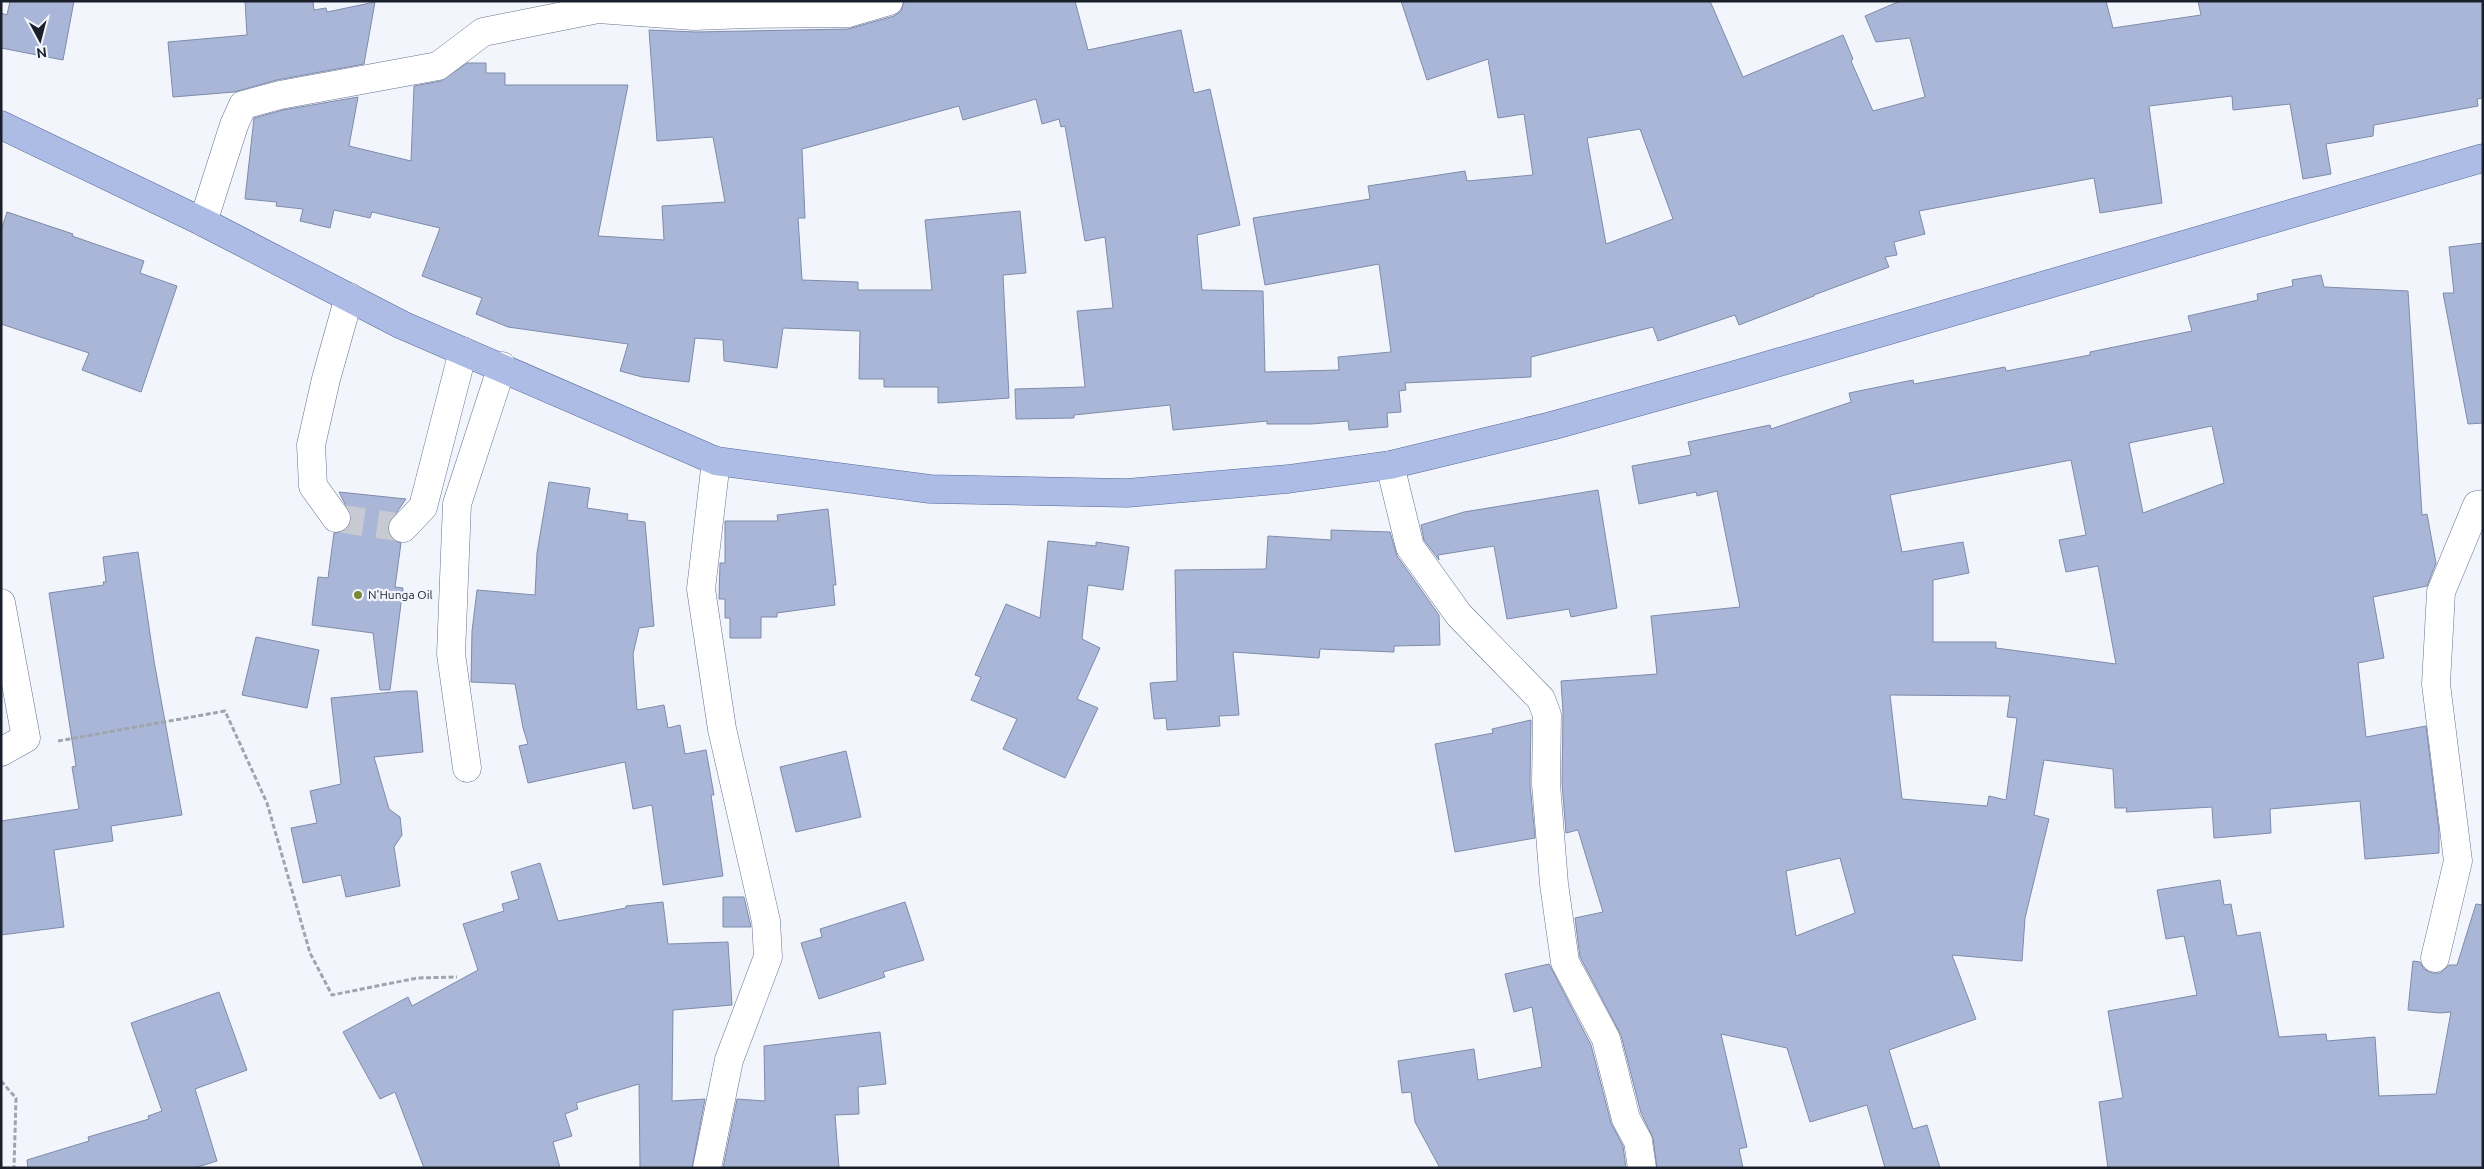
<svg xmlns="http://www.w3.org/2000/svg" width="2484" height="1169" viewBox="0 0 2484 1169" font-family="Ubuntu,sans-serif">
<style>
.building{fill:#a9b6d7;stroke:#7e8baa;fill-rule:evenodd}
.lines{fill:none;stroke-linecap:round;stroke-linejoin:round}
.minor-tunnel{stroke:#c7cad2;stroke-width:28;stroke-dasharray:28 14;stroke-linecap:butt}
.minor-casing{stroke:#667290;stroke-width:29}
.major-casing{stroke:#566899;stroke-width:29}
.path{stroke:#a0a4ad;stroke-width:3;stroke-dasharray:5 2.5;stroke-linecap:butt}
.minor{stroke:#fff;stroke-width:28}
.major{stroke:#adbce5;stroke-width:28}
.poi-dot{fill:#7b8836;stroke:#f2f5fc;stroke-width:2}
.labels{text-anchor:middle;stroke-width:4.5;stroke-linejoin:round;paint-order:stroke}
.poi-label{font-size:12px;fill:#1a1f2c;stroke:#f2f5fc;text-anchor:start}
</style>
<rect width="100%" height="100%" fill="#f2f5fc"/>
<g class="building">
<path d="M10,1H74L63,60L1,48V13L7,15Z"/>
<path d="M245,1H313L314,10L326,8L327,12L375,2L364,64L277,80L234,92L173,97L168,42L247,35Z"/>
<path d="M904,1H1075L1088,50L1181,30L1194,93L1210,89L1240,225L1197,235L1202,290L1263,291L1265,372L1339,370L1338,357L1391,352L1379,264L1265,285L1253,218L1370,199L1368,186L1465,171L1467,181L1533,175L1524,114L1498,118L1488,59L1427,80L1401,1H1710L1743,77L1843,35L1853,59L1851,61L1873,111L1925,97L1910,38L1876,42L1865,16L1900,1H2106L2113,28L2201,15L2198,1H2483V98L2477,99L2478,106L2374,125L2373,136L2326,144L2331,174L2303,179L2290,104L2233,110L2232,96L2149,106L2162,203L2100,213L2094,178L1919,211L1925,234L1894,242L1897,255L1885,257L1889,267L1814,295V296L1739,325L1735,315L1658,341L1653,327L1531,357V377L1405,383L1406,390L1399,391L1401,412L1387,413L1388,427L1349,430L1348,421L1311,424H1267V421L1173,430L1170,405L1074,415V418L1016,419L1015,389L1085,387L1077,311L1113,308L1105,237L1085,241L1065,126L1061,127L1059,119L1042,124L1036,99L963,120L959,106L802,149L805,218H798L802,280L858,282V290H932L925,220L1020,211L1026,273L1003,275L1009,398L938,403V387H884V379H859L860,331L783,328L777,368L724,361L723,340L695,338L689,382L642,377L620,371L628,344L508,327L476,314L482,298L422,276L440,228L372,212L370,218L334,210L330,228L300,221L303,209L276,206L277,202L245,199L254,118L283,110L358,97L349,146L411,161L414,86L441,81L467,63H486V73H505V85H628L598,236L664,240L662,206L725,202L713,137L657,141L649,30L695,32L848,29L894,16L901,11ZM1640,129L1673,219L1606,244L1587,138Z"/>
<path d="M7,212L73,234L72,236L144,261L140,273L177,286L141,392L82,370L89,353L1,324V231Z"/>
<path d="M2483,243V423L2468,424L2443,293H2454L2449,247Z"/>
<path d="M2321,275L2324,287L2408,291L2422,515L2427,514L2436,563L2427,586L2373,597L2384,658L2358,663L2366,737L2426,726L2439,831V853L2365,859L2360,801L2270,809L2271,833L2214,838L2212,807L2126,812L2127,808H2115L2113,769L2044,760L2034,815L2049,819L2025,918L2022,961L1952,955L1976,1019L1889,1050L1913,1129L1927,1125L1940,1168H1885L1867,1105L1810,1122L1787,1048L1721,1034L1747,1147L1739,1149L1743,1168H1657L1653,1138L1641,1113L1621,1035L1580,957L1575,918L1603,912L1578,830L1566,833L1562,783L1563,712L1561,681L1657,674L1651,616L1740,607L1717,491L1697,496L1696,492L1639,504L1632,466L1691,455L1688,442L1770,425L1771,429L1851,402L1849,393L1913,380L1914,384L2005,367L2006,371L2090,355V352L2192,331L2188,316L2258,300L2257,294L2293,286L2292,280ZM2212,426L2224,483L2143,513L2129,443ZM2071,460L2086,535L2059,540L2066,572L2098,566L2116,664L1996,648V642H1933V580L1969,573L1963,542L1902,552L1890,495ZM1890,695L2010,696L2007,717L2017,718L2006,800L1989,796L1987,806L1902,799ZM1840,858L1855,913L1796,936L1786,871Z"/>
<path d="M549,482L590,488L587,508L628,514L627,520L645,522L654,626L639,628L633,654L637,710L664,705L668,728L680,725L685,754L706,750L714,795H711L723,876L663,885L652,805L633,809L625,762L528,783L519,746L528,744L523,728L515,684L471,682L472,631L477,590L535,595L537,553Z"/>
<path d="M1598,490L1617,608L1571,617L1569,609L1507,619L1494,546L1438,555L1439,560L1424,540L1421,525L1464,512Z"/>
<path d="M339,492L406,499L388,525V533L392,539L401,543L395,587L403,588L390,690H380L373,633L312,625L318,577L328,578L334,533L345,531L350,524L351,516Z"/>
<path d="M828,509L836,585H833L835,605L777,613V617H761V638H730V618H725V599H719L720,563H725V521H778L777,515Z"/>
<path d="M1331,530L1390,532L1397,556L1439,615L1440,645L1394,646V652L1320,649L1319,658L1233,652L1239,715L1219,716L1220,726L1167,730L1166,718L1154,719L1150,683L1177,681L1175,570L1266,569L1268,536L1331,540Z"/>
<path d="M1048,541L1096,546V542L1129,547L1123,590L1088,585L1082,639L1100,648L1077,699L1098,708L1065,778L1003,749L1017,719L971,700L981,677L975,675L1006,604L1040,618Z"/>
<path d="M138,552L154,661L182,815L111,826L113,841L54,850L64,927L1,935V821L79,809L72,767L76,766L49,593L104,585L103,582H106L103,557Z"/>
<path d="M256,637L319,650L307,708L242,695Z"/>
<path d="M404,691H417L423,752L374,757L389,809L400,817L402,835L394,847L400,886L346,897L341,875L303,883L291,828L317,823L310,791L341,784L331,698Z"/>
<path d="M1531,720L1530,784L1535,838L1455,852L1435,744L1493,733L1492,729Z"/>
<path d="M846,751L861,817L796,832L780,767Z"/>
<path d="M540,863L558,921L626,908V906L663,902L668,944L728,942L732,1005L673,1010L672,1101L705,1099L692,1168H640L639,1084L576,1103L578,1109L565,1114L572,1136L553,1142L560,1168H424L395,1092L380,1099L343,1032L408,997L412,1006L478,970L463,924L504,911L502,904L519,899L511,872Z"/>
<path d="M2220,880L2224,905L2231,904L2237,936L2260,932L2279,1037L2326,1034L2327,1041L2375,1037L2379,1096L2436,1094L2451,1012L2440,1013L2408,1010L2413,961L2420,962L2424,969L2432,973H2440L2449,965H2457L2476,904L2483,905V1168H2108L2099,1102L2123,1098L2108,1011L2197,995L2184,936L2166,939L2157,890Z"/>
<path d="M723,897H744L751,927H723Z"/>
<path d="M905,902L924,960L883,972L885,977L819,999L801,943L822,937L820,929Z"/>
<path d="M1549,964L1591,1045L1611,1123L1623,1146L1626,1168H1440L1415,1122L1411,1092L1402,1093L1398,1061L1474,1049L1478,1080L1542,1067L1532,1007L1514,1012L1505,974Z"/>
<path d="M219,992L247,1070L195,1089L217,1161L194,1168H28L27,1160L89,1141L88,1137L149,1119L148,1116L162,1111L131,1023Z"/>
<path d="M880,1032L886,1084L858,1087L859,1114L835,1115L839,1168H723L737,1099L765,1101L764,1046Z"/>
</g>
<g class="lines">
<path class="minor-tunnel" d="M336,518L403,528"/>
<g class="minor-casing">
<g id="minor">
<path d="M203,222L234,125L243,105L280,95L438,66L483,32L598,9L694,16L748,14L848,13L889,1"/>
<path d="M1390,465L1410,547L1459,615L1541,699L1547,715L1546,784L1554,884L1565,962L1606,1039L1626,1119L1638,1141L1642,1168"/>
<path d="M336,518L313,486L311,445L326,379L349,297"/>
<path d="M403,528L423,507L463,351"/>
<path d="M1,603L26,738L1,752"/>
<path d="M467,768L451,654L457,504L502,366"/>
<path d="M2435,958L2458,861L2436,684L2441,592L2477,505L2483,504"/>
<path d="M707,1168L729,1060L768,957L766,921L722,729L701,589L716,461"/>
</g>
</g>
<g class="major-casing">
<path id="major" d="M1,125L203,222L402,325L716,461L930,489L1127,493L1288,479L1390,465L1551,426L1735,375L2483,158"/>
</g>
<g class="path">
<path d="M58,741L225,711L267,803L310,953L332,995L417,978L457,977"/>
<path d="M1,1081L16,1098L14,1168"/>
</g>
<use href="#minor" class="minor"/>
<use href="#major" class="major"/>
</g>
<circle class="poi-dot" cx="358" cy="595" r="5"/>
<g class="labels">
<g class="poi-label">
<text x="368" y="599">N'Hunga Oil</text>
</g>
</g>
<rect width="2484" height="1169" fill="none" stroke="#1a1f2c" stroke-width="5"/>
<g transform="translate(40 40) rotate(173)" stroke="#f2f5fc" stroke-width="4" paint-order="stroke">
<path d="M0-4L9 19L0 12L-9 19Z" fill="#1a1f2c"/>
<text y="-8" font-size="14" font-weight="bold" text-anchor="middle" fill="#1a1f2c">N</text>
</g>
</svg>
